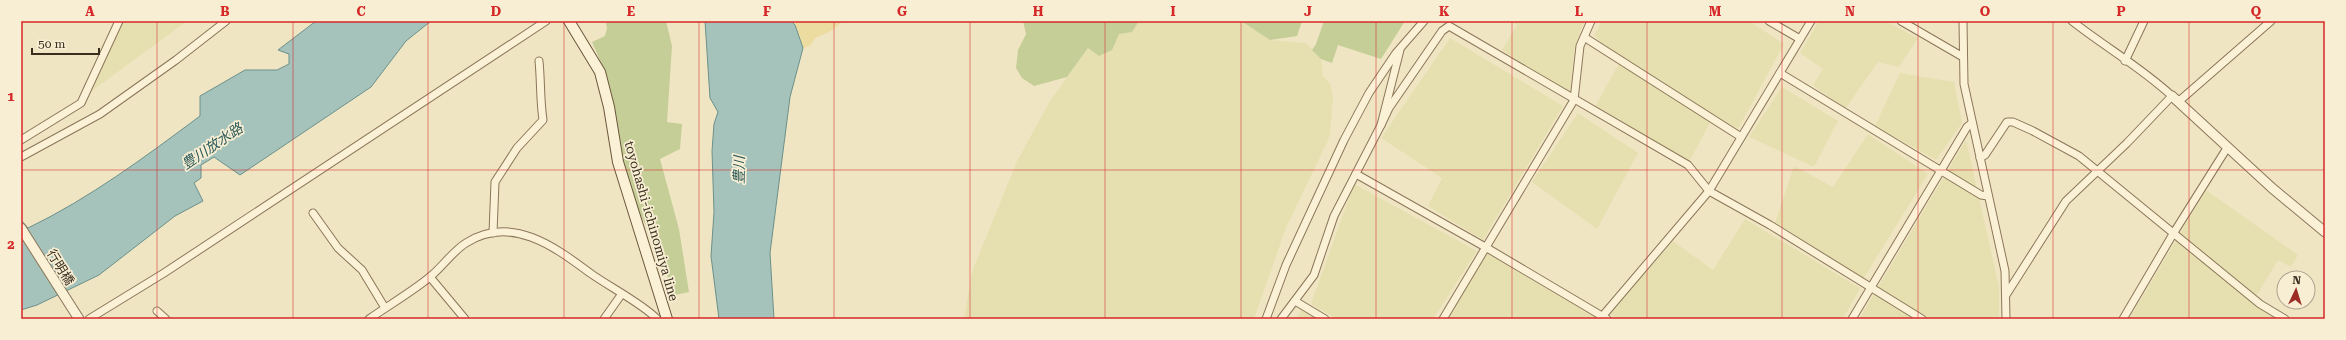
<svg xmlns="http://www.w3.org/2000/svg" width="2346" height="340" viewBox="0 0 2346 340" font-family="'Roboto Serif','Noto Sans JP',serif">
<style>
.farmland{fill:#e6e0b0}
.green{fill:#c5ce96}
.sand{fill:#eddc9f}
.water{fill:#a5c2bb;stroke:#6b918a}
.lines{fill:none;stroke-linecap:round;stroke-linejoin:round}
.minor-casing{stroke:#8b7659;stroke-width:9}
.tertiary-casing{stroke:#8b7659;stroke-width:11}
.secondary-casing{stroke:#6d573c;stroke-width:12}
.minor{stroke:#faf1d7;stroke-width:7}
.tertiary{stroke:#faf1d7;stroke-width:9}
.secondary{stroke:#faf1d7;stroke-width:10}
.grid{fill:none;stroke:#d62828;stroke-width:1;stroke-opacity:0.55}
.labels{text-anchor:middle;stroke-width:3.5;stroke-linejoin:round;paint-order:stroke}
.street-label{font-size:13px;fill:#3a2d1e;stroke:#f7eed3}
.water-label{font-size:14px;font-style:italic;fill:#2c5a5a;stroke:#f7eed3}
.neatline{fill:none;stroke:#d62828;stroke-width:1.5}
.grid-label{font-size:13px;text-anchor:middle;font-weight:bold;fill:#d62828}
</style>
<rect width="100%" height="100%" fill="#f0e5c3"/>
<g class="farmland">
<path d="M123,21H187L89,93Z"/>
<path d="M1139,21H1241L1270,40L1306,43L1321,59L1323,76L1330,83L1333,97L1330,136L1286,228L1254,319H964L972,272L1017,161L1050,101L1088,48L1119,33L1132,32Z"/>
<path d="M1509,21H1584L1574,50L1570,95L1502,50L1517,25Z"/>
<path d="M1602,21H1749L1784,44L1738,129L1714,115L1689,162L1593,110L1620,62L1594,35Z"/>
<path d="M1819,21H1885L1918,38L1899,67L1878,62L1845,109L1813,85L1823,69L1800,53Z"/>
<path d="M1450,38L1563,106L1483,240L1428,206L1442,178L1381,138Z"/>
<path d="M1900,73L1954,82L1962,123L1936,160L1875,126Z"/>
<path d="M1782,87L1838,121L1814,167L1749,137Z"/>
<path d="M1578,113L1638,153L1597,229L1532,182Z"/>
<path d="M1868,134L1928,174L1862,281L1774,226L1794,166L1833,187Z"/>
<path d="M1966,140L1999,287V319H1859Z"/>
<path d="M1354,184L1477,251L1433,319H1337L1311,304Z"/>
<path d="M2206,190L2298,255L2291,267L2278,260L2254,300L2285,319H2129Z"/>
<path d="M1745,219L1860,288L1843,319H1617L1609,314L1673,241L1713,270Z"/>
<path d="M1486,253L1595,317L1594,319H1448Z"/>
<path d="M1301,310L1317,319H1297Z"/>
</g>
<g class="green">
<path d="M609,21H666L672,46L667,122L682,124L680,149L660,159L679,229L689,292L675,295L651,235L631,197L620,162L607,76L592,42L605,36L607,28L606,23Z"/>
<path d="M1023,21H1139L1132,32L1119,34L1112,50L1099,56L1088,48L1067,77L1034,86L1022,78L1016,68L1018,50L1026,34Z"/>
<path d="M1241,21H1302L1297,36L1270,40Z"/>
<path d="M1324,21H1405L1381,59L1338,45L1332,63L1321,59L1312,50L1316,44Z"/>
</g>
<path class="sand" d="M791,21H843L831,31L815,38L810,46L803,48L795,25Z"/>
<g class="water">
<path d="M316,21H431L406,41L371,87L240,175L214,157L201,165V178L194,183L203,201L175,216L99,275L37,305L21,310V220L28,228C90,198 145,157 200,116V96L245,70H277L289,64V54L278,50Z"/>
<path d="M705,21H791L795,25L803,48L790,97L770,253L774,319H719L711,256L714,212L712,151L714,124L718,112L710,98Z"/>
</g>
<g class="lines">
<g class="minor-casing">
<g id="minor">
<path d="M1769,21L1800,39"/>
<path d="M1901,21L1963,57"/>
<path d="M1963,21L1964,84L2005,271L2006,319"/>
<path d="M1584,37L1741,137"/>
<path d="M2125,61L2144,21"/>
<path d="M1780,73L1981,195L1988,196"/>
<path d="M2178,102L2271,21"/>
<path d="M1381,125L1389,108L1442,31L1449,26L1688,165L1709,191L1770,225L1922,319"/>
<path d="M21,140L81,103L119,21"/>
<path d="M21,157L100,114L176,60L226,21"/>
<path d="M1980,158L1985,155L2007,122H2013L2033,131L2079,156L2260,304L2285,319"/>
<path d="M1356,174L1487,248L1607,319"/>
<path d="M313,213L338,248L362,270L385,308"/>
<path d="M493,233L495,182L517,148L543,120C540,100 541,81 539,61"/>
<path d="M430,277L465,319"/>
<path d="M2006,295L2066,201L2127,143L2172,96C2142,68 2105,47 2072,21"/>
<path d="M1295,301L1325,319"/>
<path d="M157,311L166,319"/>
<path d="M89,319L164,273L546,21"/>
<path d="M369,319C389,305 412,292 431,276C443,266 453,251 466,243C511,214 555,247 590,273C608,286 643,304 657,319"/>
<path d="M604,319L621,295"/>
<path d="M1266,319L1286,265L1344,140L1369,93L1396,53L1424,21"/>
<path d="M1281,319L1314,275L1334,216L1381,125L1400,50"/>
<path d="M1443,319L1574,100L1580,46L1591,21"/>
<path d="M1600,319L1709,191L1811,21"/>
<path d="M1852,319L1967,127L1972,123"/>
<path d="M2123,319L2173,234L2227,148"/>
</g>
</g>
<g class="tertiary-casing">
<g id="tertiary">
<path d="M2172,96L2272,188L2325,232"/>
<path d="M21,228L79,319"/>
</g>
</g>
<g class="secondary-casing">
<path id="secondary" d="M569,21L600,72L609,107L618,162L667,319"/>
</g>
<use href="#minor" class="minor"/>
<use href="#tertiary" class="tertiary"/>
<use href="#secondary" class="secondary"/>
</g>
<path class="grid" d="M157,21V319M293,21V319M428,21V319M564,21V319M699,21V319M834,21V319M970,21V319M1105,21V319M1241,21V319M1376,21V319M1512,21V319M1647,21V319M1782,21V319M1918,21V319M2053,21V319M2189,21V319M21,170H2325"/>
<g class="labels">
<g class="street-label">
<text transform="translate(652 221) rotate(74)" y="5">toyohashi-ichinomiya line</text>
<text transform="translate(61 267) rotate(58)" y="5">行明橋</text>
</g>
<g class="water-label">
<text transform="translate(212 146) rotate(-34)" y="5">豊川放水路</text>
<text transform="translate(739 170) rotate(-89)" y="5">豊川</text>
</g>
</g>
<rect width="2346" height="340" fill="none" stroke="#f7eed3" stroke-width="44"/>
<g transform="translate(2296 290) rotate(4)"><circle r="19" fill="#f7eed3" stroke="#aba18b"/>
<path d="M0-3L7 15L0 10L-7 15Z" fill="#9c2c26"/>
<text y="-6" font-size="11" font-weight="bold" text-anchor="middle" fill="#3a2d1e">N</text>
</g>
<path d="M32 48v6h67v-6" fill="none" stroke="#3a2d1e" stroke-width="2"/>
<text x="38" y="48" font-size="12" fill="#3a2d1e" stroke="#f7eed3" stroke-width="3" paint-order="stroke">50 m</text>
<rect x="22" y="22" width="2302" height="296" class="neatline"/>
<g class="grid-label">
<text x="90" y="16">A</text>
<text x="225" y="16">B</text>
<text x="361" y="16">C</text>
<text x="496" y="16">D</text>
<text x="631" y="16">E</text>
<text x="767" y="16">F</text>
<text x="902" y="16">G</text>
<text x="1038" y="16">H</text>
<text x="1173" y="16">I</text>
<text x="1308" y="16">J</text>
<text x="1444" y="16">K</text>
<text x="1579" y="16">L</text>
<text x="1715" y="16">M</text>
<text x="1850" y="16">N</text>
<text x="1985" y="16">O</text>
<text x="2121" y="16">P</text>
<text x="2256" y="16">Q</text>
<text x="11" y="101">1</text>
<text x="11" y="249">2</text>
</g>
</svg>
